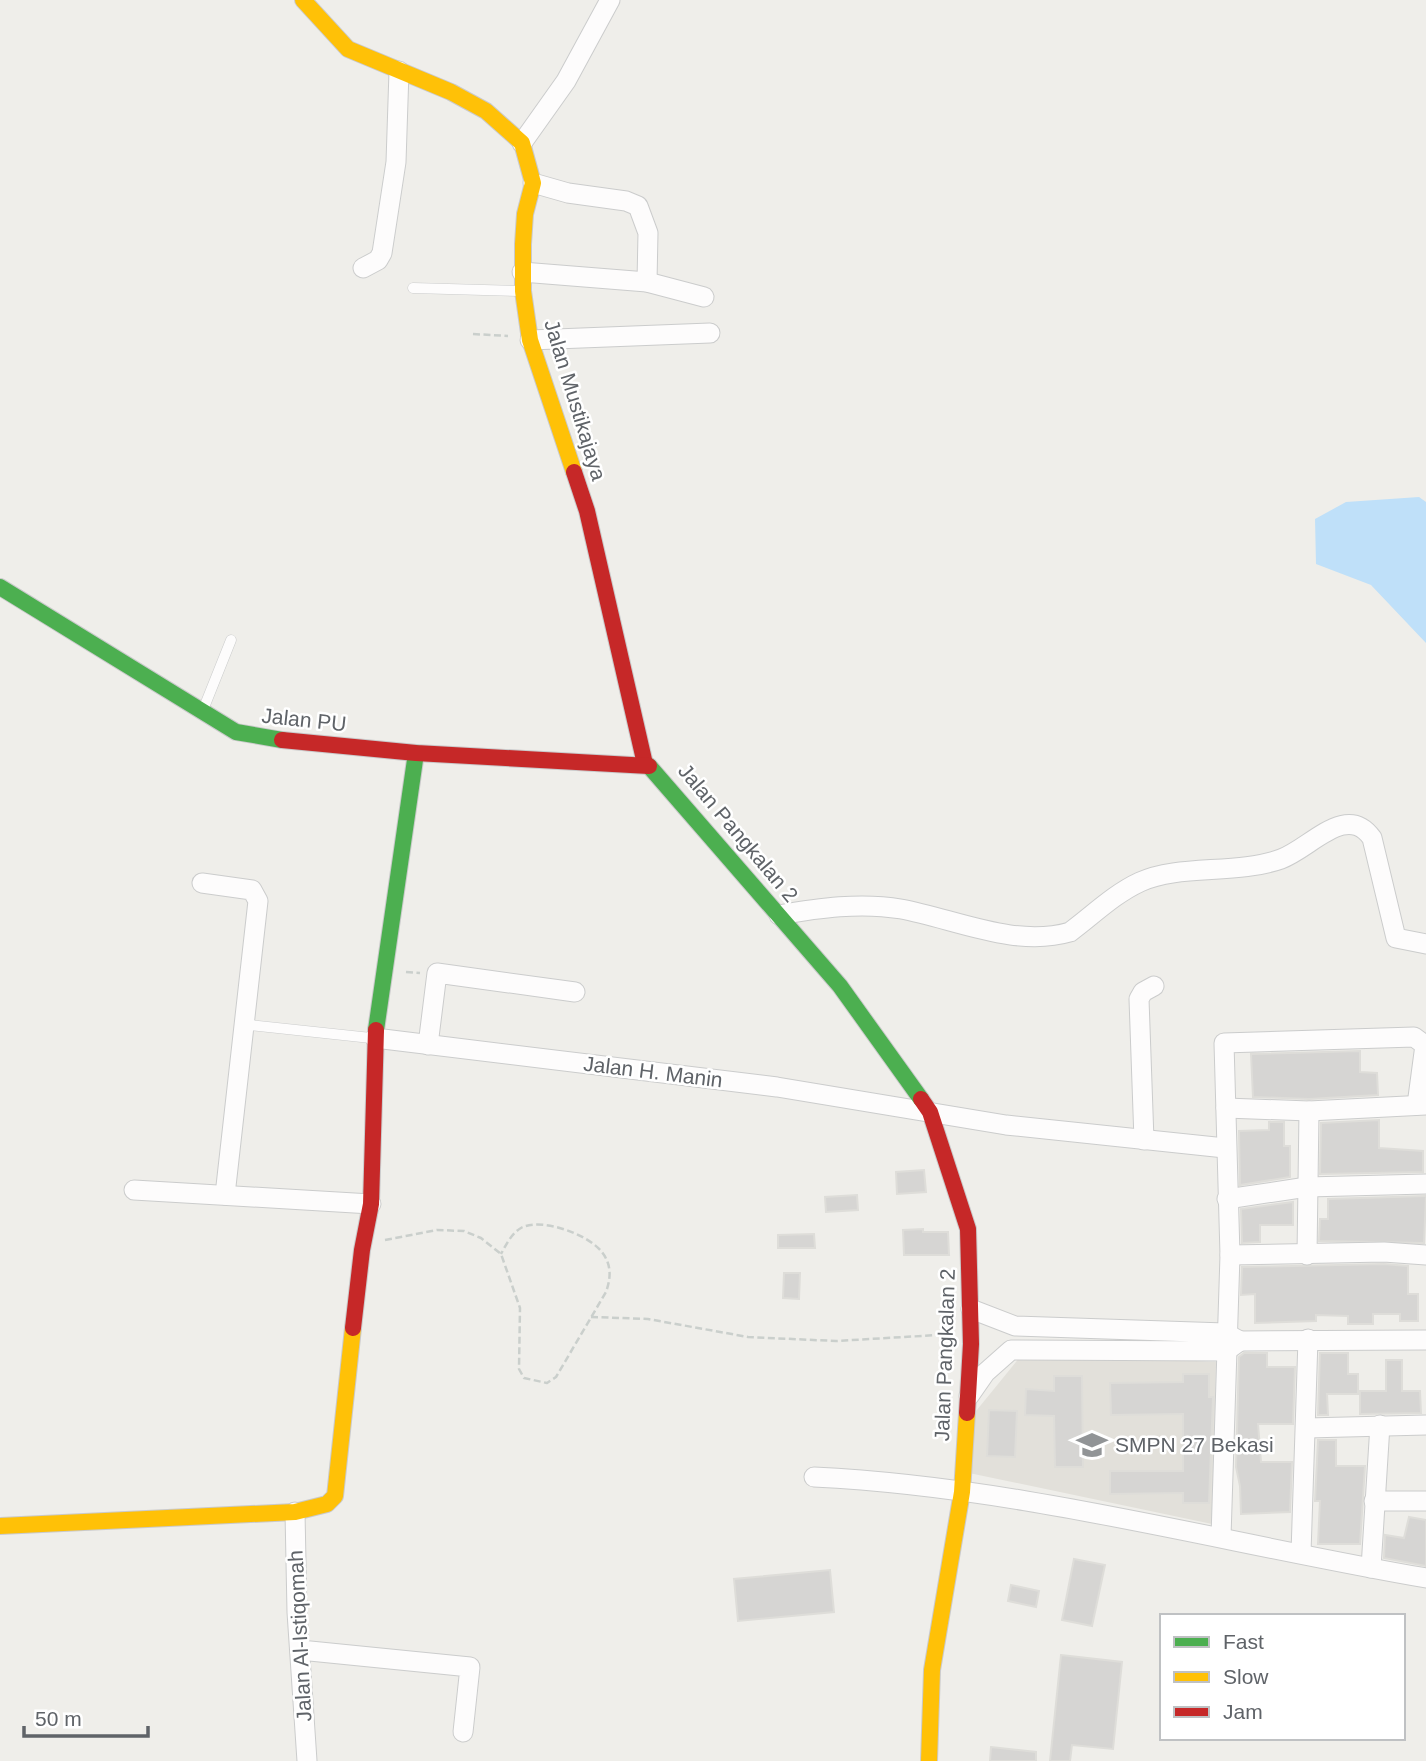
<svg xmlns="http://www.w3.org/2000/svg" width="1426" height="1761" viewBox="0 0 1426 1761" font-family="Helvetica,sans-serif">
<style>
.education{fill:#e2e0da}
.water{fill:#bfe0f9}
.building{fill:#d6d5d3;stroke:#deddd9;stroke-width:2}
.lines{fill:none;stroke-linecap:round;stroke-linejoin:round}
.lane-casing{stroke:#cbcccc;stroke-width:11}
.street-casing{stroke:#cbcccc;stroke-width:21}
.fast-casing{stroke:#cacacb;stroke-width:18}
.slow-casing{stroke:#cacacb;stroke-width:18}
.jam-casing{stroke:#cacacb;stroke-width:18}
.path{stroke:#cacfcc;stroke-width:2.5;stroke-dasharray:7 3.5;stroke-linecap:butt}
.lane{stroke:#fdfcfc;stroke-width:10}
.street{stroke:#fdfcfc;stroke-width:19}
.fast{stroke:#4caf50;stroke-width:16}
.slow{stroke:#ffc107;stroke-width:16}
.jam{stroke:#c62828;stroke-width:16}
.labels{text-anchor:middle;stroke-width:5;stroke-linejoin:round;paint-order:stroke}
.street-label{font-size:21px;fill:#5f6368;stroke:#fff}
.poi-label{font-size:21px;fill:#5f6368;stroke:#fff;text-anchor:start}
</style>
<rect width="100%" height="100%" fill="#efeeea"/>
<path class="education" d="M1024,1352L1216,1362L1212,1524L969,1473L972,1416Z"/>
<path class="water" d="M1419,497L1426,502V643L1371,585L1316,564L1315,519L1346,502Z"/>
<g class="building">
<path d="M1360,1051V1072L1377,1073L1378,1095L1309,1099L1253,1097L1251,1054Z"/>
<path d="M1379,1120V1148L1423,1151V1172L1320,1174L1321,1123Z"/>
<path d="M1269,1122H1284V1146H1290V1177L1240,1185L1239,1131L1269,1130Z"/>
<path d="M924,1170L926,1192L897,1194L896,1172Z"/>
<path d="M857,1195L858,1210L826,1212L825,1197Z"/>
<path d="M1426,1196L1424,1243L1319,1241L1320,1219H1328V1199Z"/>
<path d="M1293,1202V1225H1260V1242L1242,1243L1241,1209Z"/>
<path d="M923,1229V1232H948L949,1255H904L903,1230Z"/>
<path d="M814,1234L815,1248H778V1235Z"/>
<path d="M1384,1264L1408,1266V1294H1418V1321H1400V1314H1373V1324H1348V1316L1316,1315V1321L1255,1323V1294L1241,1295L1242,1267Z"/>
<path d="M784,1273H800L799,1299L783,1298Z"/>
<path d="M1244,1353H1267V1367H1295L1293,1424H1258L1261,1462H1292L1290,1512L1241,1514L1240,1486L1236,1467L1239,1357Z"/>
<path d="M1320,1353H1348V1374H1358V1394H1327L1328,1415H1318Z"/>
<path d="M1386,1360H1402V1391H1420L1421,1413L1360,1414V1391H1386Z"/>
<path d="M1183,1374H1209V1397H1213L1209,1503H1183V1493L1110,1494V1471H1183V1414L1111,1415L1110,1383L1183,1382Z"/>
<path d="M1054,1376H1082L1083,1467H1055L1054,1416L1025,1415L1026,1389L1054,1391Z"/>
<path d="M989,1410L1017,1411L1015,1457L987,1456Z"/>
<path d="M1318,1440H1336V1466H1365L1360,1544H1318L1320,1501H1315Z"/>
<path d="M1409,1517L1426,1520V1566L1384,1558L1385,1535L1404,1538Z"/>
<path d="M1074,1559L1105,1565L1092,1626L1062,1620Z"/>
<path d="M830,1570L834,1612L738,1621L734,1579Z"/>
<path d="M1011,1585L1039,1591L1036,1607L1008,1601Z"/>
<path d="M1061,1655L1122,1662L1113,1749L1072,1745L1070,1761H1050Z"/>
<path d="M991,1747L1036,1752V1761H990Z"/>
</g>
<g class="lines">
<g class="lane-casing">
<g id="lane">
<path d="M413,288L520,291"/>
<path d="M203,710L231,640"/>
<path d="M250,1025L371,1038"/>
</g>
</g>
<g class="street-casing">
<g id="street">
<path d="M522,143L566,81L610,0"/>
<path d="M533,183L568,193L626,201L638,206L648,233L647,282"/>
<path d="M363,268L378,260L382,253L396,162L399,71"/>
<path d="M522,272L647,282L704,297"/>
<path d="M530,340L710,333"/>
<path d="M202,883L252,890L258,901L225,1195"/>
<path d="M779,915C819,908 860,902 901,909C955,919 1015,948 1070,932C1093,915 1114,894 1140,882C1179,864 1236,875 1281,859C1311,848 1346,802 1372,838L1396,938L1426,944"/>
<path d="M375,1038L777,1087L1006,1125L1225,1148"/>
<path d="M428,1045L437,973L575,992"/>
<path d="M1226,1108L1309,1111L1426,1105"/>
<path d="M1144,1140L1139,999L1143,992L1154,986"/>
<path d="M134,1190L371,1204"/>
<path d="M1227,1199L1307,1187L1426,1184"/>
<path d="M1230,1255L1384,1252L1426,1255"/>
<path d="M1307,1255L1309,1111"/>
<path d="M1240,1341L1426,1340"/>
<path d="M969,1396L985,1373L1011,1350L1226,1351L1240,1341L1225,1333L1015,1326L971,1309"/>
<path d="M1307,1428L1426,1425"/>
<path d="M814,1477C1022,1487 1222,1543 1426,1578"/>
<path d="M1374,1501H1426"/>
<path d="M295,1512L297,1612L307,1761"/>
<path d="M1221,1537L1230,1255L1224,1043L1414,1037L1425,1045L1417,1105"/>
<path d="M1301,1553L1308,1339"/>
<path d="M1371,1568L1380,1425"/>
<path d="M300,1650L470,1667L463,1732"/>
</g>
</g>
<g class="fast-casing">
<g id="fast">
<path d="M0,587L236,732L282,740"/>
<path d="M649,766L840,986L921,1099"/>
<path d="M376,1030L416,753"/>
</g>
</g>
<g class="slow-casing">
<g id="slow">
<path d="M303,0L348,49L451,92L486,111L522,143L533,183L525,214L523,244V291L530,340L574,472"/>
<path d="M0,1526L295,1512L327,1504L335,1496L353,1328"/>
<path d="M929,1761L932,1670L962,1492L967,1413"/>
</g>
</g>
<g class="jam-casing">
<g id="jam">
<path d="M574,472L587,511L645,764"/>
<path d="M282,740L416,753L649,766"/>
<path d="M921,1099L930,1112L968,1229L971,1344L967,1413"/>
<path d="M353,1328L362,1250L371,1204L376,1030"/>
</g>
</g>
<g class="path">
<path d="M473,334L508,336"/>
<path d="M406,972L420,973"/>
<path d="M385,1240L437,1230L464,1231L481,1238L501,1254L520,1308L519,1369L524,1378L547,1383L556,1377L606,1292C611,1278 612,1264 601,1251C587,1234 541,1217 521,1228C511,1234 506,1245 501,1254"/>
<path d="M591,1317L648,1319L748,1337L836,1341L938,1335L949,1338"/>
</g>
<use href="#lane" class="lane"/>
<use href="#street" class="street"/>
<use href="#fast" class="fast"/>
<use href="#slow" class="slow"/>
<use href="#jam" class="jam"/>
</g>
<defs>
<g id="school-bare" transform="scale(2.415)"><path d="M0-5L7-2L0 1L-7-2ZM-4 1L0 2.5L4 1V4Q0 6-4 4Z" fill="#919496" stroke="#fff" stroke-width="2.5" paint-order="stroke"/></g>
</defs>
<g fill-rule="evenodd">
<use href="#school-bare" x="1092" y="1445"/>
</g>
<g class="labels">
<g class="street-label">
<text transform="translate(575 400) rotate(73)" y="7">Jalan Mustikajaya</text>
<text transform="translate(304 720) rotate(6)" y="7">Jalan PU</text>
<text transform="translate(738 833) rotate(50)" y="7">Jalan Pangkalan 2</text>
<text transform="translate(653 1072) rotate(7)" y="7">Jalan H. Manin</text>
<text transform="translate(945 1355) rotate(-88)" y="7">Jalan Pangkalan 2</text>
<text transform="translate(300 1636) rotate(-93)" y="7">Jalan Al-Istiqomah</text>
</g>
<g class="poi-label">
<text x="1115" y="1452">SMPN 27 Bekasi</text>
</g>
</g>
<rect x="1160" y="1614" width="245" height="126" fill="#ffffff" stroke="#bfc1c3" stroke-width="2"/>
<rect x="1174" y="1637" width="35" height="10" fill="#4caf50" stroke="#bfc1c3" stroke-width="2"/>
<text x="1223" y="1649" font-size="21" fill="#5f6368">Fast</text>
<rect x="1174" y="1672" width="35" height="10" fill="#ffc107" stroke="#bfc1c3" stroke-width="2"/>
<text x="1223" y="1684" font-size="21" fill="#5f6368">Slow</text>
<rect x="1174" y="1707" width="35" height="10" fill="#c62828" stroke="#bfc1c3" stroke-width="2"/>
<text x="1223" y="1719" font-size="21" fill="#5f6368">Jam</text>
<path d="M24 1726v10h124v-10" fill="none" stroke="#5f6368" stroke-width="3.5"/>
<text x="35" y="1726" font-size="21" fill="#5f6368" stroke="#ffffff" stroke-width="5" paint-order="stroke">50 m</text>
</svg>
